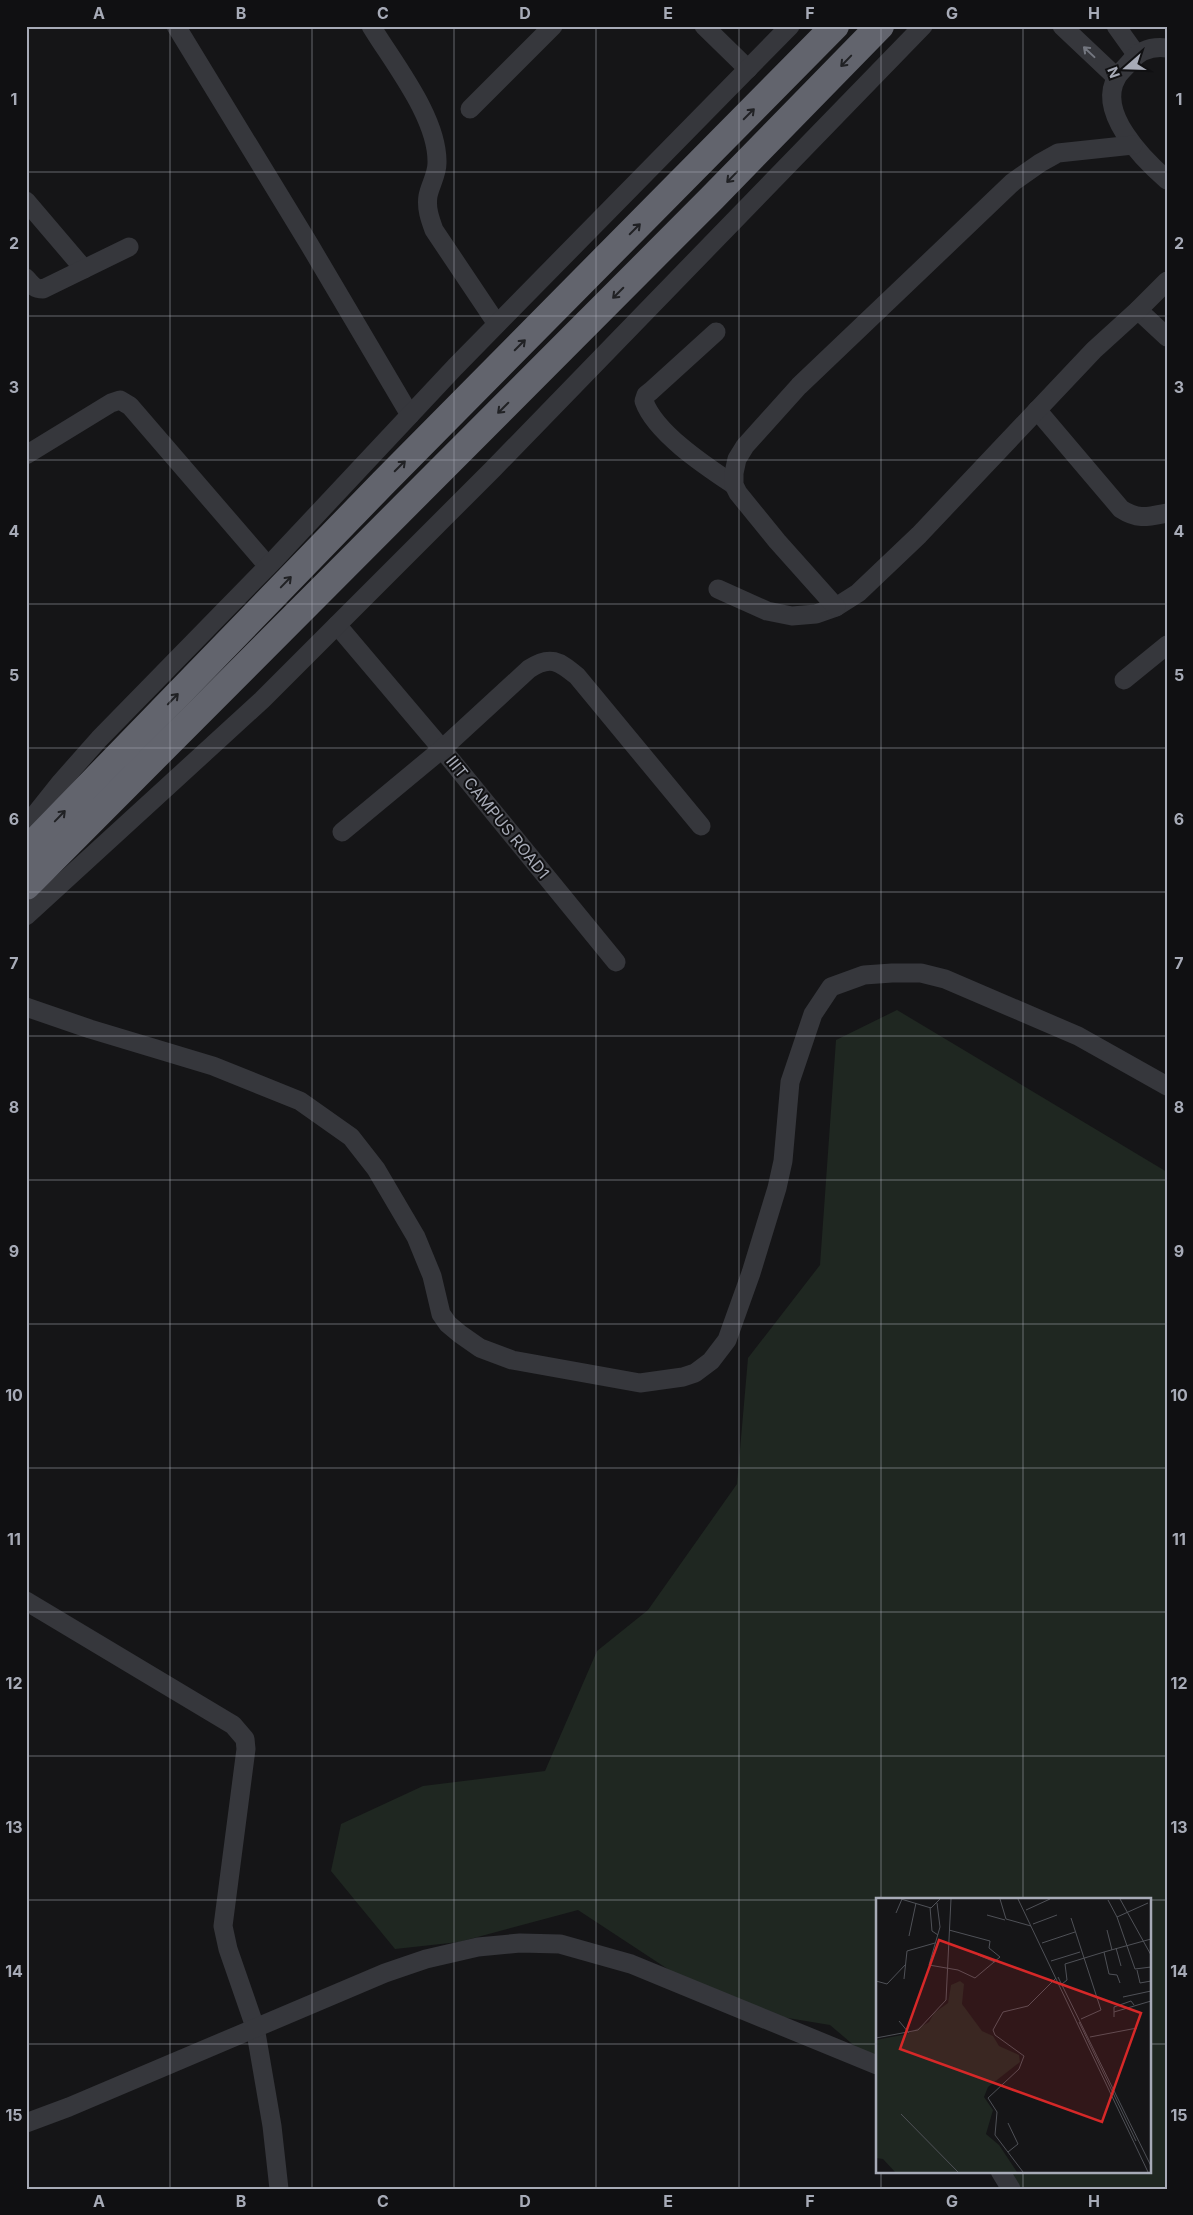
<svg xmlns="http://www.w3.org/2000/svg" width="1193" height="2215" viewBox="0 0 1193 2215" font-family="Inter,sans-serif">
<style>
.green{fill:#1f2721}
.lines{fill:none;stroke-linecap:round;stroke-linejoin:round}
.minor{stroke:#36373c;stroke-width:19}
.highway{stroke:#62646d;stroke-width:28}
.oneway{stroke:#747780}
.oneway2{stroke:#202124}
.grid{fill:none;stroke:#a7abb7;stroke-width:1;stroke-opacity:0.55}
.labels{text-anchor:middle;stroke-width:4;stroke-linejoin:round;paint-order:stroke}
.street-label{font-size:16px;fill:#a7abb7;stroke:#101012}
.inset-road{fill:none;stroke:#4f5157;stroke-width:1}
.view{fill:#d62828;fill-opacity:0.15;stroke:#d62828;stroke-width:2.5}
.inset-edge{fill:none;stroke:#a7abb7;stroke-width:2.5}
.neatline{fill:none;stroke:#a7abb7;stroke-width:2}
.grid-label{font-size:16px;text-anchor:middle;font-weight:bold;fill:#a7abb7}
</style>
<rect width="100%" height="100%" fill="#151517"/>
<path class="green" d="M897,1010L1167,1172V2189H1020L1000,2171H1149V1899H877V2065L830,2025L727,2008L578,1910L459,1942L395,1949L331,1871L341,1824L423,1786L545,1771L597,1651L648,1610L737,1484L748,1358L820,1265L836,1040Z"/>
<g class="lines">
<g class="minor">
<path d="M176,26L309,244L410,415"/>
<path d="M371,26C394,64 438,118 437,163C437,175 430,185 428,196C426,208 430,219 434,230L497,324"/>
<path d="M704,26L748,69"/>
<path d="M1062,26L1116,77"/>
<path d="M1116,26L1136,54"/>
<path d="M1167,48C1152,46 1139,51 1130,62C1126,67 1120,72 1117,77C1096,112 1143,159 1167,180"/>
<path d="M470,109L553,26"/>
<path d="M26,201L84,269"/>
<path d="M26,278C31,284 34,289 43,289L129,247"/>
<path d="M1138,310L1167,337"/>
<path d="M716,332L651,391L646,395L644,401C655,433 707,467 734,485"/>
<path d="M1037,410L1121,509C1138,520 1147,517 1167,513"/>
<path d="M26,455L111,403L120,400L130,406L268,566"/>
<path d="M718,589L767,611L792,616L816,614L836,607L858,593L919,535L1094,350L1138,310L1167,281"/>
<path d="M836,607L777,541L738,493L734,485V473L737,459L745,446L799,386L1013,182L1040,163L1058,153L1133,145"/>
<path d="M337,625L442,749L616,962"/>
<path d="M1124,680L1167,645"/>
<path d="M26,826L61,782L99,739L275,559L455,367L790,26"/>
<path d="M342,832L442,749L529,669C550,655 559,661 577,676L701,826"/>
<path d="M26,916L262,700L493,469L923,26"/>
<path d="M26,1007L90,1029L213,1066L300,1101L351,1137L376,1169L416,1237L432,1276L441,1314L448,1324L460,1334L480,1348L512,1360L640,1383L683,1377L695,1373L711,1361L727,1340L751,1273L777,1188L783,1161L790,1082L813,1014L831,987L864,975L892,973H921L945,979L1078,1036L1167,1086"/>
<path d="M26,1601L233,1725L245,1739L246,1749L223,1926L228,1949L255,2027L272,2126L279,2189"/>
<path d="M26,2123L69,2107L385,1973L426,1959L478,1947L520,1943L560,1944L631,1964L877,2065"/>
<path d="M1000,2171L1011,2189"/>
</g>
<g class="highway">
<path d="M26,851L383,483L835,26"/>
<path d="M26,886L713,197L880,26"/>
</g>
</g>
<defs><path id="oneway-shaft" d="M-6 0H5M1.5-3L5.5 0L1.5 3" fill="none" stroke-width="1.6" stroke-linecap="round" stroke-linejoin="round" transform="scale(1.25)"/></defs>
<use class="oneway" href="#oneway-shaft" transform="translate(1089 52) rotate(-137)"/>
<g class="oneway2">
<use href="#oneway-shaft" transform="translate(846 61) rotate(134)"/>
<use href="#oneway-shaft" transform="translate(749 114) rotate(-45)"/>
<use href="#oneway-shaft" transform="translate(732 177) rotate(134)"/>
<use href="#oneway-shaft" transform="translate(635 229) rotate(-45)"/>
<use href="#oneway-shaft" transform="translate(618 293) rotate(135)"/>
<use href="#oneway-shaft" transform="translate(520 345) rotate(-45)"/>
<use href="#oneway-shaft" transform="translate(503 408) rotate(135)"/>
<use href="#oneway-shaft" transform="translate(400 466) rotate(-45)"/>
<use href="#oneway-shaft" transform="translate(286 582) rotate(-46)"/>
<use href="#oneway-shaft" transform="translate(173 699) rotate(-46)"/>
<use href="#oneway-shaft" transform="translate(60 816) rotate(-46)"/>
</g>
<path class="grid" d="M170,26V2189M312,26V2189M454,26V2189M596,26V2189M739,26V2189M881,26V1899M1023,26V1899M26,172H1167M26,316H1167M26,460H1167M26,604H1167M26,748H1167M26,892H1167M26,1036H1167M26,1180H1167M26,1324H1167M26,1468H1167M26,1612H1167M26,1756H1167M26,1900H877M1149,1900H1167M26,2044H877M1149,2044H1167M881,2171V2189M1023,2171V2189"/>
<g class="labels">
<g class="street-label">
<text transform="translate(498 817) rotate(51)" y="6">IIIT CAMPUS ROAD1</text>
</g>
</g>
<g transform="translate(876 1898)">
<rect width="275" height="275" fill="#151517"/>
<path d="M84,83L88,86L86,106L106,133L117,138L123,148L143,157L144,164L112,189L108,199L117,212L110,236L123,247L141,274H19L7,261L0,260V142L31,136L53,124L58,115L72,105L75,87Z" fill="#1f2721"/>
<path class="inset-road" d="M25,1L55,10L64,1M124,1L130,21L155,28M142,1L272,274M244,1L275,57M232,2L241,19M61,5L64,29L53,67L82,72L99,80L124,59L113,50L114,43L73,32M272,5L241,19L259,71L275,69M54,9L56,33L62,37M150,12L174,1M20,15L26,1M111,17L129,22M195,20L225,112L205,121M157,26L181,17M231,32L236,52M33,38L40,5M166,45L199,34M240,50L245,68M102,57L119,64M175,63L204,54M261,72L264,85L275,83M182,79L275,268M28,81L31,53L59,45M0,83L11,86L30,66M244,85L241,77L233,76L228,54L275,41M186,86L191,82L189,66L228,54M247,99L275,93M238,114L275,103M238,119V109L255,103L258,107M23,123L33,135M203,124L260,243M214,139L261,130M0,140L42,132L70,102L75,1M25,216L82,274M132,254L142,246L132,225M147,274L119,237L121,214L112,200L143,171L148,158L119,137L117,132L127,114L152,108L180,80"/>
<path class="view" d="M63,42L265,115L226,224L24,151Z"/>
<rect width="275" height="275" class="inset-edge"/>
</g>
<rect width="1193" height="2215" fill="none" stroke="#101012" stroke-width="55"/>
<g transform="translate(1126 68) rotate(250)" stroke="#101012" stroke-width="4" paint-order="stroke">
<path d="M0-4L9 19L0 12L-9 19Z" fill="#a7abb7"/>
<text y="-8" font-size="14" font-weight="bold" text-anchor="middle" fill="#a7abb7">N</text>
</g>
<rect x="28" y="28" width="1138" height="2160" class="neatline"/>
<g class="grid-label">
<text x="99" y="19">A</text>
<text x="241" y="19">B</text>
<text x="383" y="19">C</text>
<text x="525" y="19">D</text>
<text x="668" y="19">E</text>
<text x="810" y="19">F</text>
<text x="952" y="19">G</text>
<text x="1094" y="19">H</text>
<text x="14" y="105">1</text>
<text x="1179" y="105">1</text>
<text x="14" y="249">2</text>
<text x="1179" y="249">2</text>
<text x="14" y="393">3</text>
<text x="1179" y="393">3</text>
<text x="14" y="537">4</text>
<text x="1179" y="537">4</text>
<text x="14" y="681">5</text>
<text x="1179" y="681">5</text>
<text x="14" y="825">6</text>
<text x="1179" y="825">6</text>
<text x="14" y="969">7</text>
<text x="1179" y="969">7</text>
<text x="14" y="1113">8</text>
<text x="1179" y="1113">8</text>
<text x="14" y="1257">9</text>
<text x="1179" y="1257">9</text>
<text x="14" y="1401">10</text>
<text x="1179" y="1401">10</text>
<text x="14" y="1545">11</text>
<text x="1179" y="1545">11</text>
<text x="14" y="1689">12</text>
<text x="1179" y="1689">12</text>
<text x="14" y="1833">13</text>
<text x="1179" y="1833">13</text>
<text x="14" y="1977">14</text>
<text x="1179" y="1977">14</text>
<text x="14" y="2121">15</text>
<text x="1179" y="2121">15</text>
<text x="99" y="2207">A</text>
<text x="241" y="2207">B</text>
<text x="383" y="2207">C</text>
<text x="525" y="2207">D</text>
<text x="668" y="2207">E</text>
<text x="810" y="2207">F</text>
<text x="952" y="2207">G</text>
<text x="1094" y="2207">H</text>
</g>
</svg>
